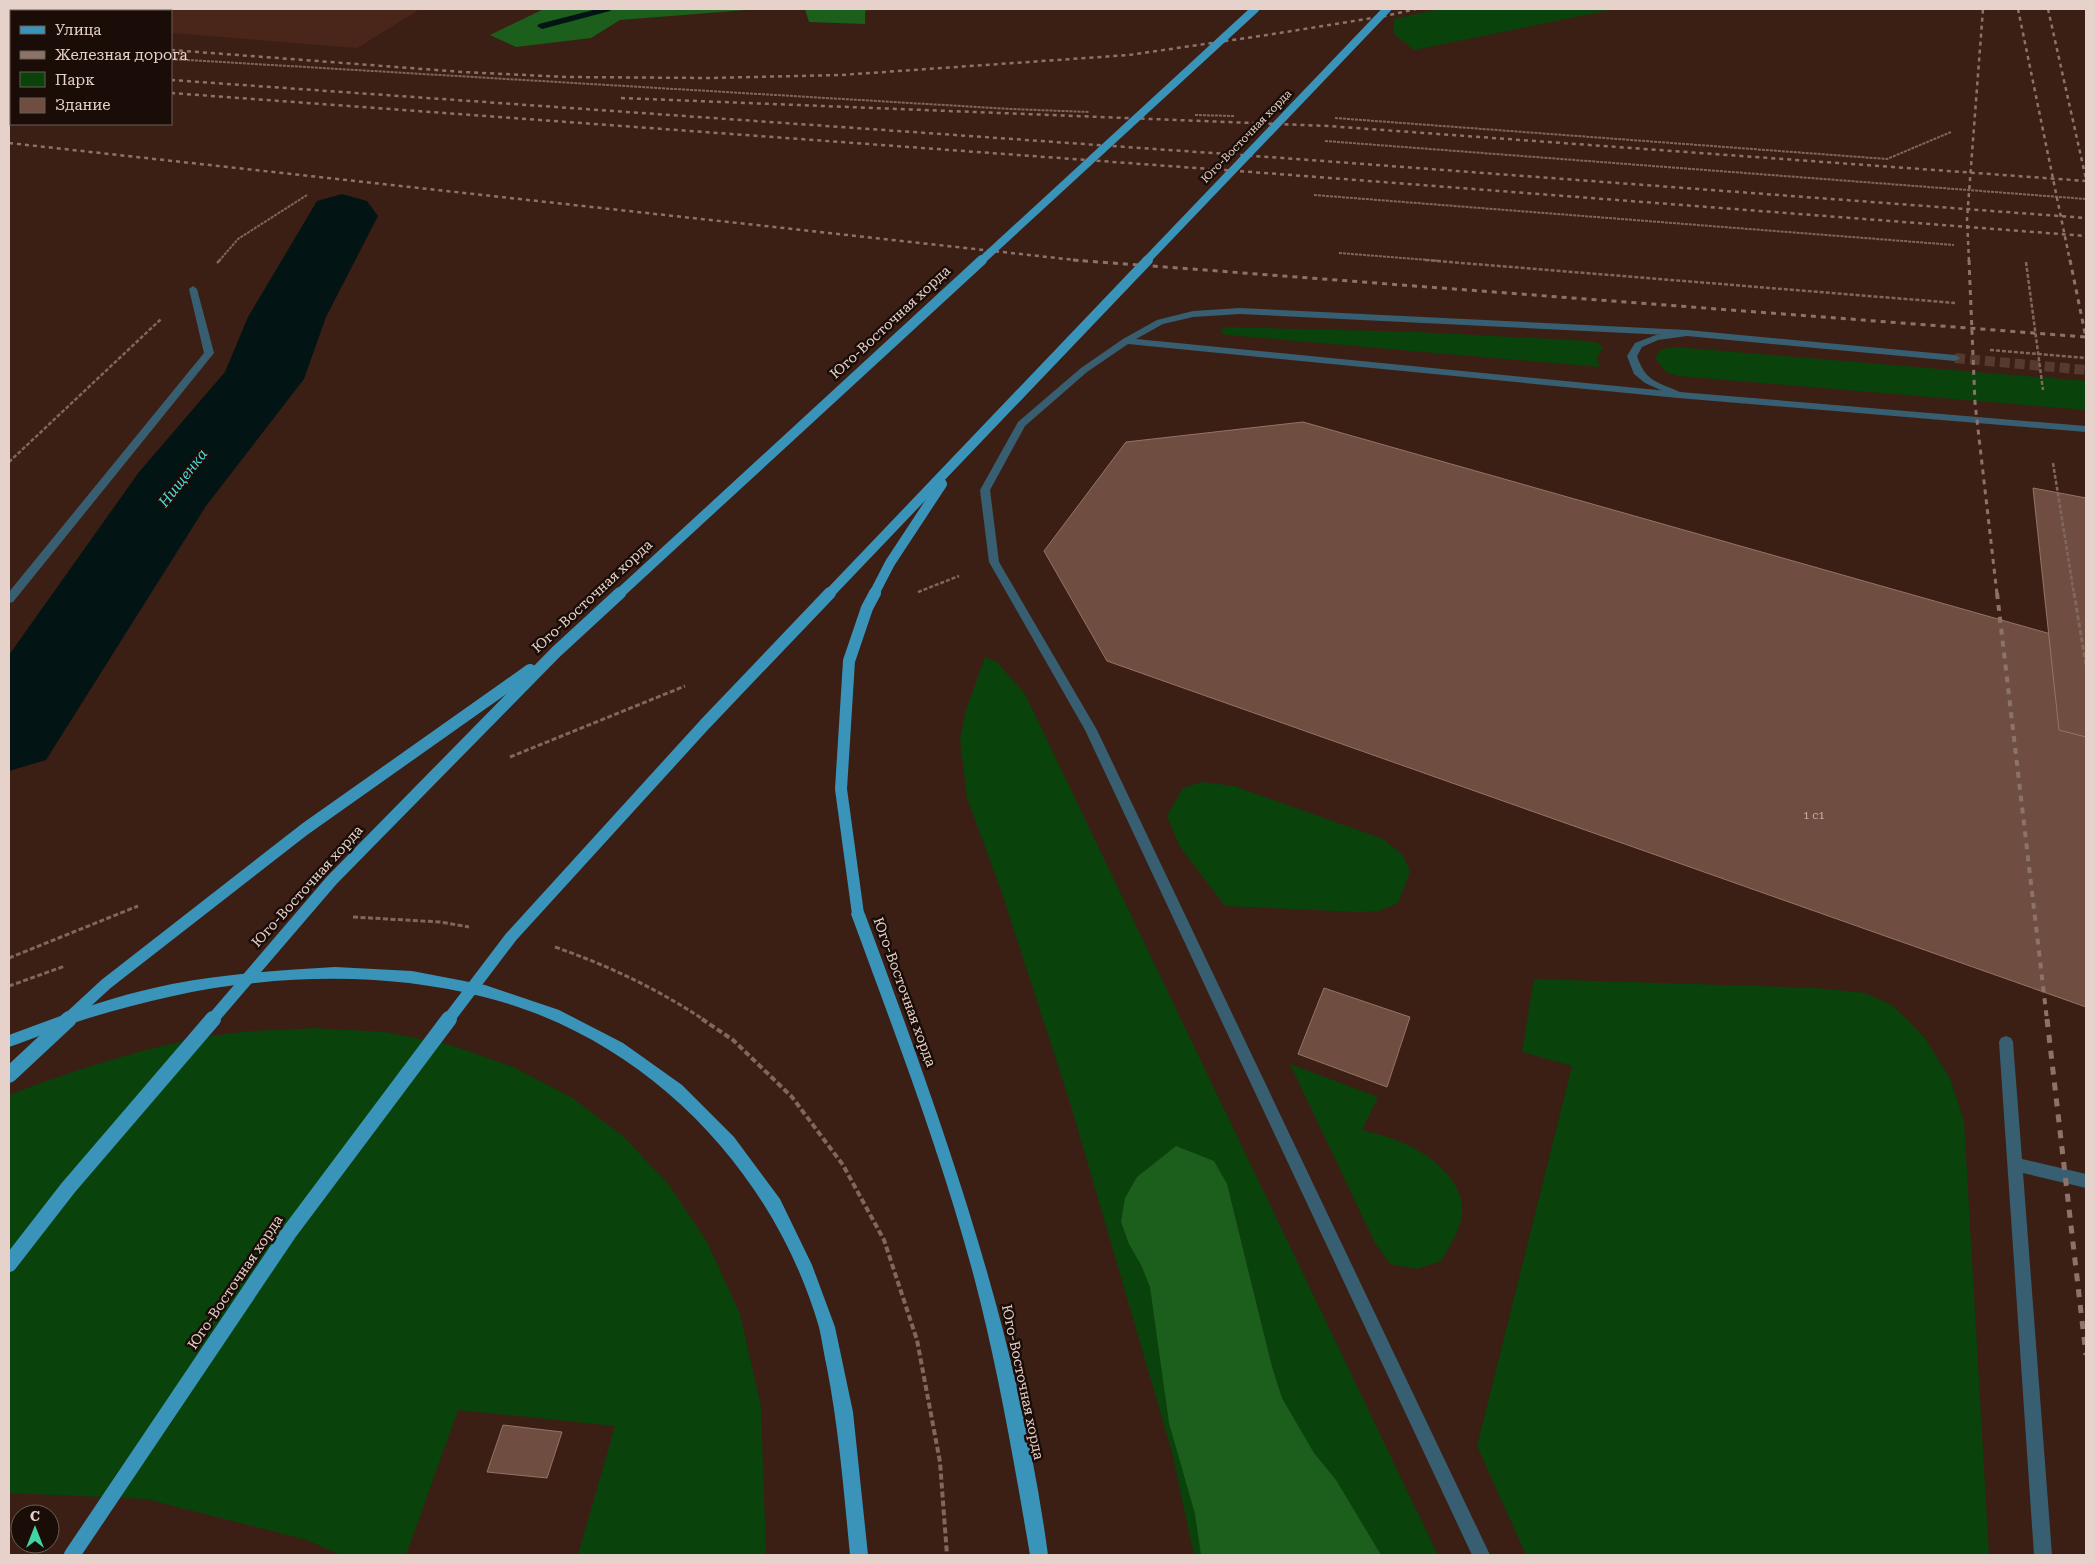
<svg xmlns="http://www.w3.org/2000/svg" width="2095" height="1564" viewBox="0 0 2095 1564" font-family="'Roboto Serif',serif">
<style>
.built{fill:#4a261a}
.green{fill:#09420a}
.forest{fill:#1c5e1c}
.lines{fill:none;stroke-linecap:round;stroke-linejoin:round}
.stream{fill:#031414;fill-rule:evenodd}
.river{fill:#031414;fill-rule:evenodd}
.building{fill:#6f4d41;stroke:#977366}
.minor-tunnel{stroke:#563a2f;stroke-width:10;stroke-dasharray:10 5;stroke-linecap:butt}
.path-far3{stroke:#80665d;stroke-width:2;stroke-dasharray:3 1;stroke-linecap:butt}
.path-far2{stroke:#80665d;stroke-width:2.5;stroke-dasharray:4 2;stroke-linecap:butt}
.path-far1{stroke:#80665d;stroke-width:3;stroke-dasharray:5 2.5;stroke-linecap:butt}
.path{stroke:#80665d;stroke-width:4;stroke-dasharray:6 3;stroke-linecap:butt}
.service{fill:#375f71;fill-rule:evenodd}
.minor{fill:#375f71;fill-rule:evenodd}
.primary{fill:#3a94ba;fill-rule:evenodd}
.rail-far3{stroke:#8c736a;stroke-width:2.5;stroke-dasharray:4 4;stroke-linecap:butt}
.rail-far2{stroke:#8c736a;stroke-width:3;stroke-dasharray:5 5;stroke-linecap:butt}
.rail-far1{stroke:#8c736a;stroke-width:4;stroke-dasharray:6 6;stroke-linecap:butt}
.rail{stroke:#8c736a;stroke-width:5;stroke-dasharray:8 8;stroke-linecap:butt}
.primary-bridge-far3{stroke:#3a94ba;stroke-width:8}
.primary-bridge-far2{stroke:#3a94ba;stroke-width:10}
.primary-bridge-far1{stroke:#3a94ba;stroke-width:12}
.primary-bridge{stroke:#3a94ba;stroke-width:16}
.labels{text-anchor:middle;stroke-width:5;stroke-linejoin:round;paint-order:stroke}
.far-street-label{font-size:11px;fill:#e7d2cb;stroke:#1a0d08}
.number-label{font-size:11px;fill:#c9b1a8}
.street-label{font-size:14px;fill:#e7d2cb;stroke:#1a0d08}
.water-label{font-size:15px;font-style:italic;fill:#4ad8d8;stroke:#1a0d08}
</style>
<rect width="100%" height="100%" fill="#3c1f14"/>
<path class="built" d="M9,9H420L357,48L171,33V11H11V20H9Z"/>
<g class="green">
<path d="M1439,9H1615L1414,50L1393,33L1394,19Z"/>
<path d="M1227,327L1418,332L1589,341L1598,343L1603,348C1598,355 1595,358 1600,367L1227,335L1222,333V329Z"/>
<path d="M1675,347L2086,381V410L1678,376L1666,372L1655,358C1659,349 1665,348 1675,347Z"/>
<path d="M985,657L997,662L1025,694L1438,1555H1194L1172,1452L1071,1106L1001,890L967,798L960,739L966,710Z"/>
<path d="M1202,782L1234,786L1383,839L1403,855L1410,872L1398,903L1379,911L1358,912L1225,906L1180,847L1167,816L1183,788Z"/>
<path d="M1534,979L1816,988L1865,993L1890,1004L1909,1021L1926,1040L1950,1078L1964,1121L1989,1555H1526L1477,1446L1572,1066L1522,1052Z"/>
<path d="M314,1028L385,1032L451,1045L513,1067L571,1097L623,1136L669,1185L707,1242L740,1314L761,1407L766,1555H578L615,1426L458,1410L406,1555H341L307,1540L146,1499L9,1493V1095C84,1067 161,1041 241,1032C265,1030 290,1030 314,1028Z"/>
<path d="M1290,1064L1378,1097L1362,1130C1376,1134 1390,1137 1403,1143C1431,1154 1470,1185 1461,1220C1459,1232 1447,1250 1441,1261L1417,1269L1390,1264L1375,1243Z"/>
</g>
<g class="forest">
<path d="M544,9H759L620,20L591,38L516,47L490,35Z"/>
<path d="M805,9H870L865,11V24L809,22Z"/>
<path d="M1176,1146L1214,1161L1227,1184L1272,1367L1282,1398L1314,1453L1336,1480L1381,1555H1201L1195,1514L1169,1423L1150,1287L1141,1265L1129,1244L1121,1222L1125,1198L1137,1177Z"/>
</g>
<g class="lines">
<path class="stream" d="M597,9H612L610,11L542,29L537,26L539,24Z"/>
<path class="river" d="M342,194L367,201L378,216L326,317L304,379L206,506L46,760L9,771V655L139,472L225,372L248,317L317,201Z"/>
</g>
<g class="building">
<path d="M1303,422L2086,644V1007L1107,661L1044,551L1126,442Z"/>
<path d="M2033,488L2086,498V737L2059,730Z"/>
<path d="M1324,988L1410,1017L1387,1087L1298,1054Z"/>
<path d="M503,1425L562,1432L547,1478L487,1472Z"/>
</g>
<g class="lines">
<path class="minor-tunnel" d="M1955,358L2086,370"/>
<g class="path-far3">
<path d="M9,49H11"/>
<path d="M171,59L1011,109L1089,112"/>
<path d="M1195,115L1234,116"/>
<path d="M1335,118L1887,159L1951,132"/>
<path d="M1325,141L2086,199"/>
<path d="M1314,195L1954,245"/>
<path d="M1339,253L1441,261"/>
<path d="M219,261L238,239L307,195"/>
</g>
<g class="path-far2">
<path d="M1425,260L1955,303"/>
<path d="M2026,262L2043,390"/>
<path d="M217,263L220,260"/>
<path d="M1990,350L2086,358"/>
<path d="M9,462L161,319"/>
<path d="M2053,463L2074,594"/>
<path d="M918,592L959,576"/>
</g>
<g class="path-far1">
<path d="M2074,593L2086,665"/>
<path d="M510,757L685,686"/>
<path d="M353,917L440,922L469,927"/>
<path d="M555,947C609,966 656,988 704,1020"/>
<path d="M9,958L138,906"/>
<path d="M9,986L65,966"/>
</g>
<path class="path" d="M702,1019L733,1040L792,1097L843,1165L884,1240L917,1340L940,1462L947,1555"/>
<g class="service">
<path d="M193,286L197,289L214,353L13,602L9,603V592L204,353L189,289Z"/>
<path d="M1240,308L1687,330L1692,333L1687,336L1240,314L1193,317L1163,324L1136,339L1678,392L1683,395L1678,398L1128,344L1087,372L1025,426L990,490L999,562L1097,730L1490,1555H1472L1085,730L989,562L980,490L1018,422L1081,368L1123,339L1157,320L1193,311Z"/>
<path d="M2006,1036L2011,1038L2013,1042L2022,1159L2086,1174V1188L2023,1173L2052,1555H2034L1999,1042L2001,1038Z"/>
</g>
<path class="minor" d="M1687,330L1955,355L1960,358L1955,361L1687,336L1658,340L1642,347L1637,356C1645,381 1657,382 1680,392L2086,426V432L1678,398L1645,383L1634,374L1627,356L1635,343L1656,335Z"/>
<g class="primary">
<path d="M858,909L863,910L865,914C943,1124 1018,1332 1048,1555H1030C1014,1462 998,1368 974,1277C941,1153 895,1034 851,914L853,910Z"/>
<path d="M335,967L412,971L485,985L559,1010L623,1043L682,1085L734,1137L780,1199L812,1265L835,1327L853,1412L868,1555H850C844,1493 839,1430 827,1368C824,1355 822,1340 819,1327C773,1169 645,1037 484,997C410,978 331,975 255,983C198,988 143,1002 89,1018C62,1026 36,1038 9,1047V1035C62,1015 116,995 172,984C226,974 280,970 335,967Z"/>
</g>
<g class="rail-far3">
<path d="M2018,9L2070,261"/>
<path d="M2048,9L2086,179"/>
<path d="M9,38H11"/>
<path d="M171,50L463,72L566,77L709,78L841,75L1129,55L1267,35L1385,16L1416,9"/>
<path d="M9,68H11"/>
<path d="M171,80L1283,158L2086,218"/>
<path d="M9,81H11"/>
<path d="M171,93L1278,174L2086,236"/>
<path d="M621,98L1328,126L2086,181"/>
<path d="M9,143L1084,261"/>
<path d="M1969,261L1967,219L1983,9"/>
</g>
<g class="rail-far2">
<path d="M1073,260L2086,337"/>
<path d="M1969,260L1975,403L1997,594"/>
<path d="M2070,260L2086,338"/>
</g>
<path class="rail-far1" d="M1997,593L2047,1020"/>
<path class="rail" d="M2047,1019L2086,1355"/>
<g class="primary-bridge-far3">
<path d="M981,261L1255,9"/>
<path d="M1146,261L1387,9"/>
</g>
<g class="primary-bridge-far2">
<path d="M619,594L982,260"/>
<path d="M829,594L1148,260"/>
<path d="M874,594L890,563L942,484"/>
</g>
<g class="primary-bridge-far1">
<path d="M858,914L841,789L849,661L867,608L875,593"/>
<path d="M67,1020L106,984L305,829L530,670"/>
<path d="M212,1020L332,880L556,652L620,593"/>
<path d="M448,1020L511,937L705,724L830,593"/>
</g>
<g class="primary-bridge">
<path d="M9,1075L69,1019"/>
<path d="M9,1264L68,1188L213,1019"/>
<path d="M72,1555L288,1234L449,1019"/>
</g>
</g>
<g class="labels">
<g class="far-street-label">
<text transform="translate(1246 136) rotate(-46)" y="4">Юго-Восточная хорда</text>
</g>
<g class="number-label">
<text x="1814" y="819">1 с1</text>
</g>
<g class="street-label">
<text transform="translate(890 322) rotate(-43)" y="5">Юго-Восточная хорда</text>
<text transform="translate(592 596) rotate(-43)" y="5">Юго-Восточная хорда</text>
<text transform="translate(307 886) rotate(-48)" y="5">Юго-Восточная хорда</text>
<text transform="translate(905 992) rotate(70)" y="5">Юго-Восточная хорда</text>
<text transform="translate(235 1282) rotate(-56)" y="5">Юго-Восточная хорда</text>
<text transform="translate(1023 1382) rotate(78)" y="5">Юго-Восточная хорда</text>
</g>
<g class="water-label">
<text transform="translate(183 478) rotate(-52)" y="5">Нищенка</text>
</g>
</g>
<rect width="2095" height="1564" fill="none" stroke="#e7d2cb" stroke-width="20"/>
<rect x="10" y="10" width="162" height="115" fill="#1a0d08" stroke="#6c5c56"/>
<rect x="20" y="26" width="25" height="8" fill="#3a94ba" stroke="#6c5c56"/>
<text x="55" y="35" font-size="15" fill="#e7d2cb">Улица</text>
<rect x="20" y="51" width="25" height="8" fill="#8c736a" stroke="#6c5c56"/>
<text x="55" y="60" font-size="15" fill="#e7d2cb">Железная дорога</text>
<rect x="20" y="72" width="25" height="15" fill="#09420a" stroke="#6c5c56"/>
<text x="55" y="85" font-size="15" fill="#e7d2cb">Парк</text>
<rect x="20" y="98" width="25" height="15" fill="#6f4d41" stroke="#6c5c56"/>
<text x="55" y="110" font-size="15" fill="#e7d2cb">Здание</text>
<g transform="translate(35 1529)"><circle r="24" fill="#1a0d08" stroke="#6c5c56"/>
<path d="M0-4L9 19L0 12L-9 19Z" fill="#41d4a1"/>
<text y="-8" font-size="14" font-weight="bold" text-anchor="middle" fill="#e7d2cb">С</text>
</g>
</svg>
